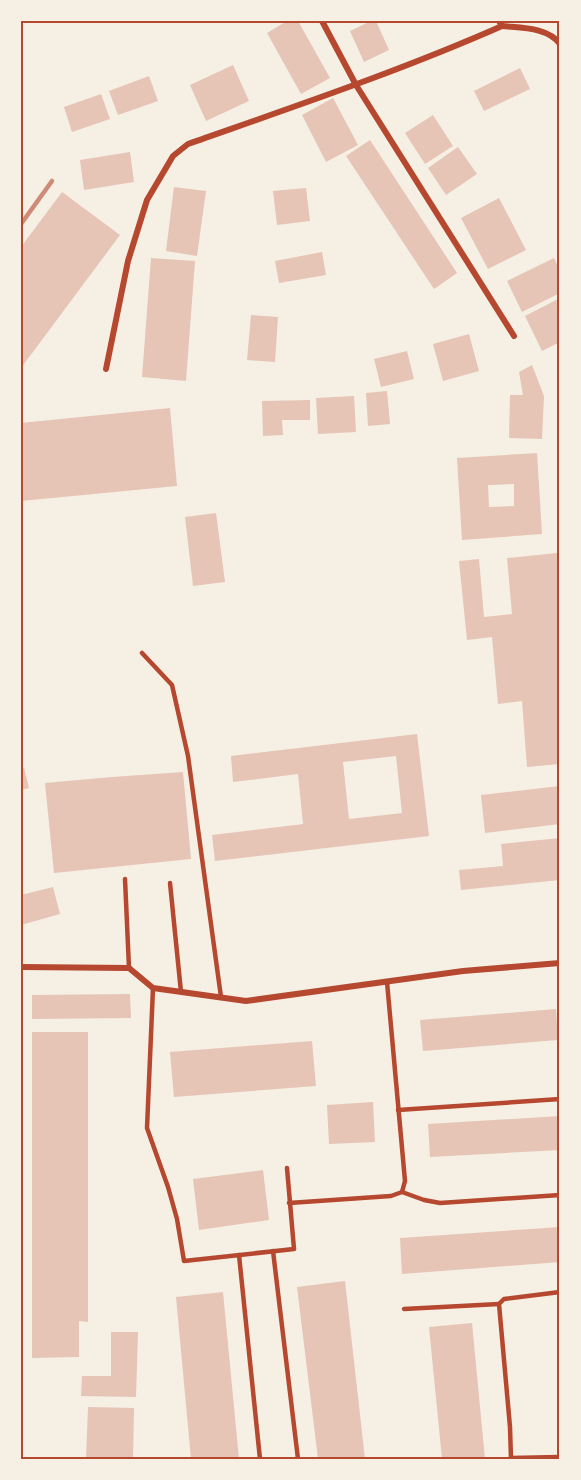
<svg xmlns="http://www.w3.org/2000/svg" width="581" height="1480" viewBox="0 0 581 1480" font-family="'Exo 2',sans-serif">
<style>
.building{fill:#e6c5b7;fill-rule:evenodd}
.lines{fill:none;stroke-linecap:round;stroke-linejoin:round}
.service{stroke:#b5482f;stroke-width:4.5}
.minor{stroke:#b5482f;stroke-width:6}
.rail{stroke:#cf8b77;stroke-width:4.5}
.neatline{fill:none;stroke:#b5482f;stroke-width:2}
</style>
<rect width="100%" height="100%" fill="#f6efe4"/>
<g class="building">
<path d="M287,21H298L330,78L301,94L267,33Z"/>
<path d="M371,21H376L389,50L364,62L350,31Z"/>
<path d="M233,65L249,101L206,121L190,85Z"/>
<path d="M520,68L530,89L484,111L474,91Z"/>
<path d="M149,76L158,101L118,115L109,91Z"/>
<path d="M101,94L110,119L72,132L64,107Z"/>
<path d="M333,98L358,145L326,162L302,115Z"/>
<path d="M433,115L453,146L425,164L405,133Z"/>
<path d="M370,140L457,273L434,289L346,156Z"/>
<path d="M458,147L477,174L446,195L428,168Z"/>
<path d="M130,152L134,182L84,190L80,160Z"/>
<path d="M174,187L206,191L197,256L166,251Z"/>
<path d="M306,188L310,221L277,225L273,191Z"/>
<path d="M62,192L120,235L21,368V247Z"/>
<path d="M499,198L526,250L488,269L461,218Z"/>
<path d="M322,252L326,275L279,283L275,261Z"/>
<path d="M151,258L195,261L186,381L142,377Z"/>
<path d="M554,258L560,271V293L522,312L507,281Z"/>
<path d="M560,298V342L542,351L525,316Z"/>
<path d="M251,315L278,317L275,362L247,360Z"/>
<path d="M469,334L479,371L443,381L433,344Z"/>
<path d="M407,351L414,379L381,387L374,359Z"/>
<path d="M532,365L544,396L542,439L509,438L510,395H523L519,372Z"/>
<path d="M387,391L390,424L368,426L366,393Z"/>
<path d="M354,396L356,432L318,434L316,398Z"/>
<path d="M310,400V420H282L283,435L263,436L262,401Z"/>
<path d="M170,408L177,486L21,501V423Z"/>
<path d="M537,453L542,534L462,540L457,458ZM514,484V506L489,507L488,485Z"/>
<path d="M216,513L225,582L193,586L185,517Z"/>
<path d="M557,553L560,588V764L527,767L522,701L498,704L492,637L467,640L459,561L479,559L484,617L512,614L507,558Z"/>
<path d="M417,734L429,836L215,861L212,835L303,824L298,774L233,782L231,756ZM396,756L402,813L349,819L343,762Z"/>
<path d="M21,768H24L29,788L21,790Z"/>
<path d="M183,772L191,859L54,873L45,783L112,777Z"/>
<path d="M560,786V824L485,833L481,795Z"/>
<path d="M560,838V880L461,890L459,870L503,866L501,844Z"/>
<path d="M53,887L60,914L21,925V895Z"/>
<path d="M130,994L131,1018L32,1019V995Z"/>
<path d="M556,1009L558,1040L423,1051L420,1020Z"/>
<path d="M32,1032H88V1322L79,1321V1357L32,1358Z"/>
<path d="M312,1041L316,1086L174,1097L170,1052Z"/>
<path d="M373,1102L375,1142L329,1144L327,1105Z"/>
<path d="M560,1116V1150L430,1157L428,1124Z"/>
<path d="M263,1170L269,1220L199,1230L193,1179Z"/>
<path d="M560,1227V1262L402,1274L400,1238Z"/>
<path d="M345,1281L365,1459H318L297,1287Z"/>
<path d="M223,1292L239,1459H191L176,1297Z"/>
<path d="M472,1323L485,1459H442L429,1327Z"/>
<path d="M111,1332H138L136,1397L81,1396L82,1376H111Z"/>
<path d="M88,1407L134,1408L133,1459H86Z"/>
</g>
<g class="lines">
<g class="service">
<path d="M142,653L172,685L188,756L221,997"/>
<path d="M125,879L129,968"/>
<path d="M170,883L181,992"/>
<path d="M153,988L147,1128L168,1187L177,1219L184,1261L294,1249L287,1168"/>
<path d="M398,1110L560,1099"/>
<path d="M402,1192L424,1200L440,1203L560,1195"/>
<path d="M289,1203L391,1196L402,1192L405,1181L387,982"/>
<path d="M273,1251L298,1459"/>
<path d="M239,1255L260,1459"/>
<path d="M404,1309L499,1304"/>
<path d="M511,1458L560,1457"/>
<path d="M511,1459L510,1427L499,1304L504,1299L560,1292"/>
</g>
<g class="minor">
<path d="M322,21L356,85L514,336"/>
<path d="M499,21L502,26C521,28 548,27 560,44"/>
<path d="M106,369L128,261L147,200L173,156L188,144C293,107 400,71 502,26"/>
<path d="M21,967L129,968L153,988L246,1001L463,971L560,963"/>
</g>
<path class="rail" d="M21,224L52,181"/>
</g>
<rect width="581" height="1480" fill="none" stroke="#f6efe4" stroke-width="45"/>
<rect x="22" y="22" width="536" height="1436" class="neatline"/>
</svg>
